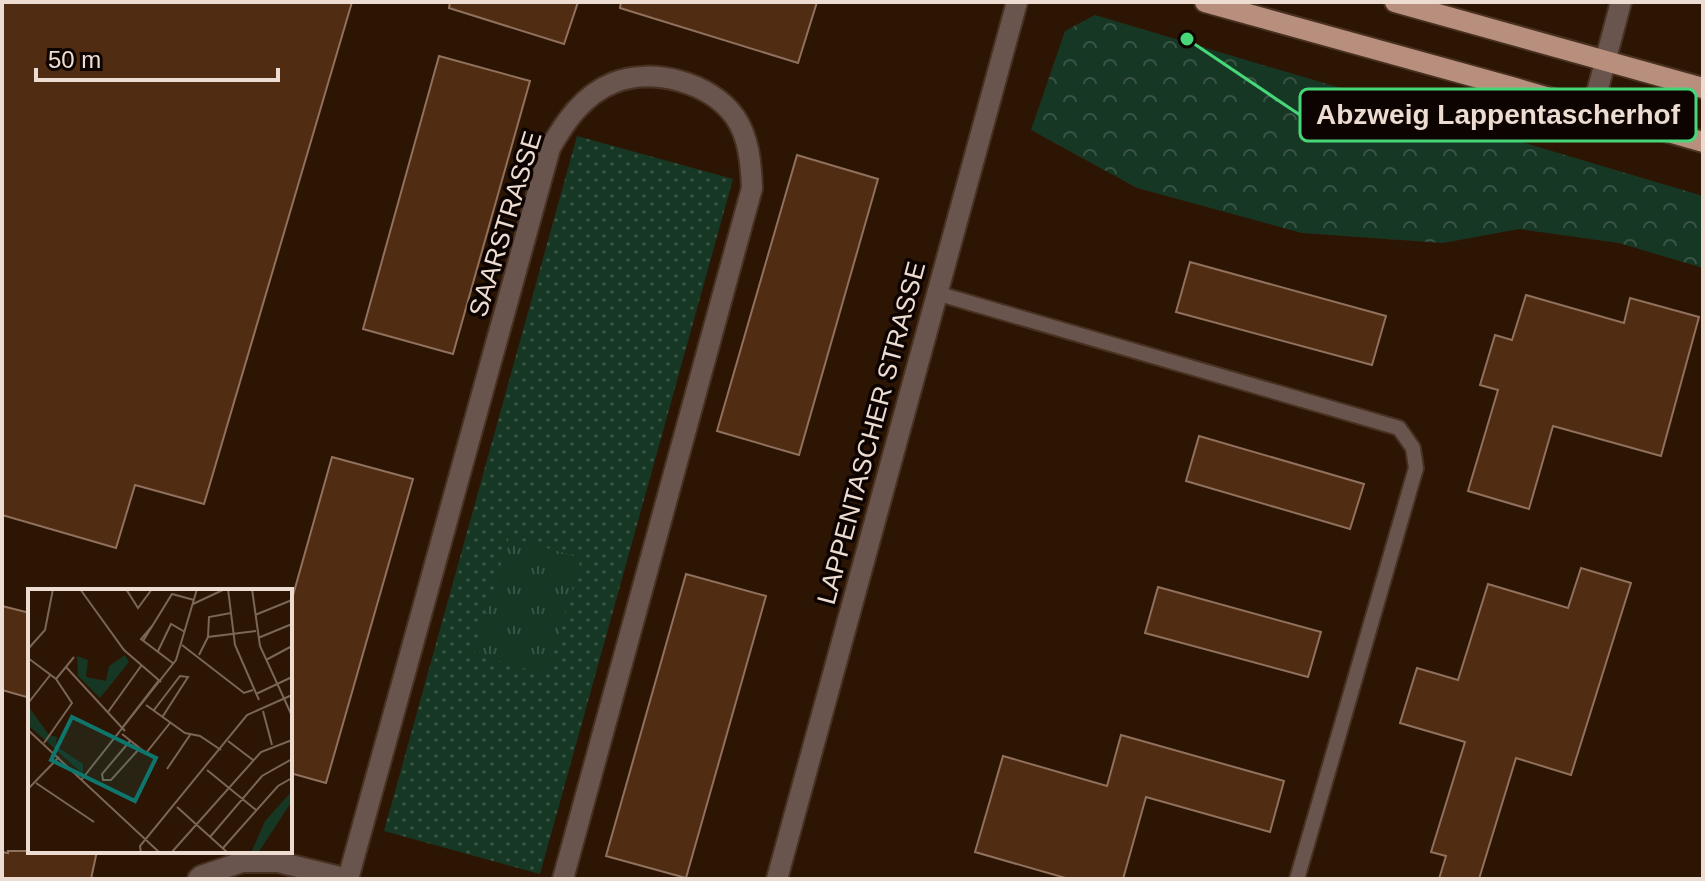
<svg xmlns="http://www.w3.org/2000/svg" width="1705" height="881" viewBox="0 0 1705 881" font-family="Arial,sans-serif">
<style>
.grass{fill:url(#grass-dots)}
.forest{fill:url(#forest-crowns)}
.park{fill:url(#park-tufts)}
.building{fill:#502c12;stroke:#90715d;stroke-width:2}
.lines{fill:none;stroke-linecap:round;stroke-linejoin:round}
.lane-casing{stroke:#483121;stroke-width:18}
.street-casing{stroke:#483121;stroke-width:24}
.primary-casing{stroke:#483121;stroke-width:24}
.lane{stroke:#69554d;stroke-width:14}
.street{stroke:#69554d;stroke-width:20}
.primary{stroke:#b88f7d;stroke-width:20}
.labels{text-anchor:middle;stroke-width:7;stroke-linejoin:round;paint-order:stroke}
.street-label{font-size:26px;fill:#eddcd1;stroke:#0d0401}
.inset-road{fill:none;stroke:#7a6556;stroke-width:2}
.view{fill:#0f766e;fill-opacity:0.15;stroke:#0f766e;stroke-width:4}
.inset-edge{fill:none;stroke:#eddcd1;stroke-width:4}
.leader{fill:none;stroke:#47d779;stroke-width:3}
.callout-dot{fill:#47d779;stroke:#0d0401;stroke-width:3}
.callout{fill:#0d0401;stroke:#47d779;stroke-width:3}
.callout-label{font-size:28px;text-anchor:middle;font-weight:bold;fill:#eddcd1}
</style>
<defs>
<pattern id="grass-dots" width="8" height="8" patternUnits="userSpaceOnUse" patternTransform="scale(2)"><rect width="8" height="8" fill="#173725"/><path d="M2 2h.1M6 6h.1" fill="none" stroke="#395344" stroke-width="1.8" stroke-linecap="round"/></pattern>
<pattern id="forest-crowns" width="20" height="18" patternUnits="userSpaceOnUse" patternTransform="scale(2)"><rect width="20" height="18" fill="#173725"/><path d="M2 6a3 3 0 1 1 6 0M12 15a3 3 0 1 1 6 0" fill="none" stroke="#395344"/></pattern>
<pattern id="park-tufts" width="24" height="20" patternUnits="userSpaceOnUse" patternTransform="scale(2)"><rect width="24" height="20" fill="#173725"/><path d="M3 7l-1-3M5 7V3M7 7l1-3M15 17l-1-3M17 17v-4M19 17l1-3" fill="none" stroke="#395344"/></pattern>
</defs>
<rect width="100%" height="100%" fill="#2d1504"/>
<path class="grass" d="M577,136L733,179L540,874L384,831Z"/>
<path class="forest" d="M1095,15L1703,196V268L1619,243L1519,229L1443,243L1302,233L1137,188L1031,130L1065,31Z"/>
<path class="park" d="M509,537L581,558L547,675L474,654Z"/>
<g class="building">
<path d="M2,2H352L204,504L135,485L116,548L2,515Z"/>
<path d="M450,2H578L564,44L449,8Z"/>
<path d="M621,2H817L798,63L620,8Z"/>
<path d="M439,56L530,81L453,354L363,329Z"/>
<path d="M797,155L878,179L799,455L717,431Z"/>
<path d="M1190,262L1386,316L1372,365L1176,312Z"/>
<path d="M1526,295L1624,323L1630,298L1699,317L1661,456L1553,426L1529,509L1468,491L1498,390L1480,385L1495,335L1512,340Z"/>
<path d="M1199,436L1364,484L1350,529L1186,481Z"/>
<path d="M332,457L413,479L326,783L290,773V606Z"/>
<path d="M1581,568L1631,583L1571,775L1516,758L1479,879H1439L1446,856L1431,852L1465,742L1400,723L1417,668L1458,680L1488,584L1568,608Z"/>
<path d="M686,574L766,596L686,878L606,856Z"/>
<path d="M1158,587L1321,632L1308,677L1145,633Z"/>
<path d="M2,606L30,613V698L2,690Z"/>
<path d="M1121,735L1284,781L1270,832L1146,797L1123,879H1069L975,852L1003,756L1107,786Z"/>
<path d="M8,851H97L91,879H2V852L8,853Z"/>
</g>
<g class="lines">
<g class="lane-casing">
<path id="lane" d="M936,293L1399,428L1413,448L1416,468L1297,879"/>
</g>
<g class="street-casing">
<g id="street">
<path d="M1592,111L1621,2"/>
<path d="M198,879L201,876L242,862H278L348,879"/>
<path d="M348,879L550,148C565,122 583,95 613,83C652,67 710,82 735,117C749,137 751,164 752,188L563,879"/>
<path d="M777,879L1017,2"/>
</g>
</g>
<g class="primary-casing">
<g id="primary">
<path d="M1205,2L1515,88L1703,142"/>
<path d="M1395,2L1703,88"/>
</g>
</g>
<use href="#lane" class="lane"/>
<use href="#street" class="street"/>
<use href="#primary" class="primary"/>
</g>
<g class="labels">
<g class="street-label">
<text transform="translate(505 224) rotate(-73)" y="9">SAARSTRASSE</text>
<text transform="translate(871 433) rotate(-75)" y="9">LAPPENTASCHER STRASSE</text>
</g>
</g>
<g transform="translate(28 589)">
<rect width="264" height="264" fill="#2d1504"/>
<path d="M97,66L101,73L72,109L50,87L49,67L60,71L58,88L78,92L81,77ZM0,117L21,146L29,148L28,157L55,175V185L0,136ZM264,202V212L230,264H223L237,232Z" fill="#173725"/>
<path class="inset-road" d="M52,0L96,61L133,93M98,0L110,19L124,0M200,0L207,56L231,111M224,0L232,57L264,127M165,15L197,0M227,26L264,11M125,36L113,50L146,75M180,48L181,28L203,24M230,49L264,35M115,52L144,5L166,11M154,56L216,104L225,101M0,60L17,41L25,0M130,62L143,35L157,43M171,66L180,48L228,42M0,69L28,90L44,114L16,154M238,71L264,57M38,78L97,142M28,90L46,68M228,105L264,88M1,113L23,85M118,116L157,144L172,147L193,161M126,121L152,87L160,88L135,127M235,122L244,156M80,123L113,77M94,139L131,91M0,141L132,264M94,145L118,164L142,134M102,152L74,185L75,191H83L111,160M200,152L225,171M139,180L162,146M179,181L228,221M54,190L148,71L169,0M8,194L66,233M0,200L31,168M149,218L200,264M182,248L234,187L264,170M195,259L250,197L264,189M113,264L112,257L219,126L264,106M143,264L233,163L264,151"/>
<path class="view" d="M44,128L128,169L107,212L23,171Z"/>
<rect width="264" height="264" class="inset-edge"/>
</g>
<path class="leader" d="M1187 39L1300 115"/>
<circle class="callout-dot" cx="1187" cy="39" r="8"/>
<rect class="callout" x="1300" y="89" width="396" height="52" rx="8"/>
<g class="callout-label">
<text x="1498" y="124">Abzweig Lappentascherhof</text>
</g>
<rect width="1705" height="881" fill="none" stroke="#eddcd1" stroke-width="8"/>
<path d="M36 68v12h242v-12" fill="none" stroke="#eddcd1" stroke-width="4"/>
<text x="48" y="68" font-size="24" fill="#eddcd1" stroke="#0d0401" stroke-width="6" paint-order="stroke">50 m</text>
</svg>
